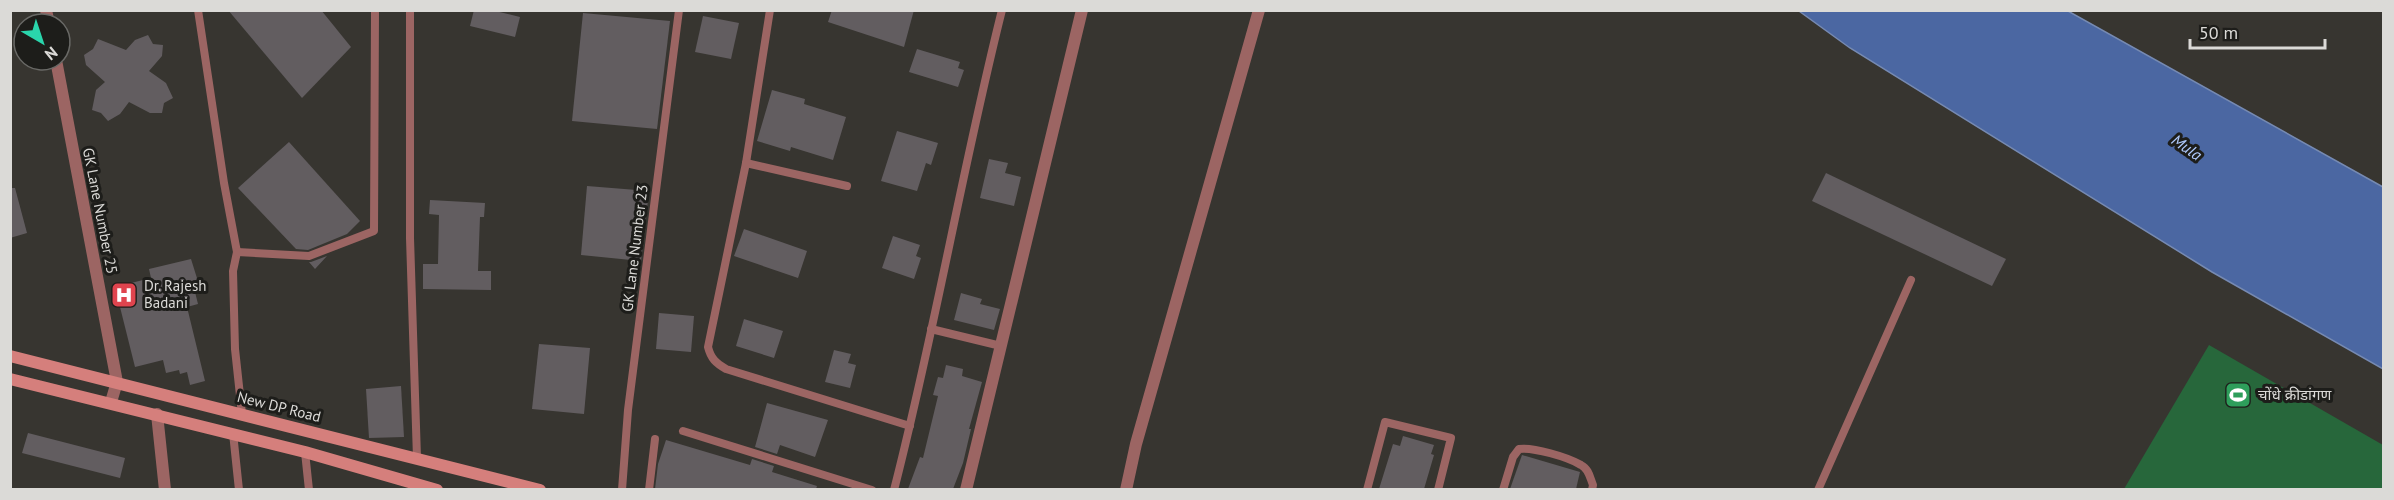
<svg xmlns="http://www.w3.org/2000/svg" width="2394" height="500" viewBox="0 0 2394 500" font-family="'PT Sans','Noto Sans Devanagari',sans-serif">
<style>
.green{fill:#27673b}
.water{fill:#4b67a2;stroke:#768ab2;stroke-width:1.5}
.building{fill:#625d60}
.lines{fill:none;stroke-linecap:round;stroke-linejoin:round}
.service{stroke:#9c6563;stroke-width:8}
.minor{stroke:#9c6563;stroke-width:12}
.secondary{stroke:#d57f7c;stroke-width:12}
.labels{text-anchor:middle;stroke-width:6;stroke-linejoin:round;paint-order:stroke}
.street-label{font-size:15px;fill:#dbdad7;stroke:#1d1d1a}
.poi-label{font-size:15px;fill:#dbdad7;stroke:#1d1d1a;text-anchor:start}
.water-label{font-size:16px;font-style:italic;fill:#afcafd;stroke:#1d1d1a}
</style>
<rect width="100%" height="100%" fill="#373530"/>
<path class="green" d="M2209,345L2383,445V489H2124Z"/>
<path class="water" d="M1799,11H2068L2383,187V369L2212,272L1850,48Z"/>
<g class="building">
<path d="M228,10H321L351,47L302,98Z"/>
<path d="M474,10H491L520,17L515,37L470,26Z"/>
<path d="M832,10H914L904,47L828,22Z"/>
<path d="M583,13L670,21L657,129L572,121Z"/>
<path d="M703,16L739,23L731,59L695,52Z"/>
<path d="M148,35L153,44L163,45L162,56L149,71L166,83L173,98L164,103L162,113H150L129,102L120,114L108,121L101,113L92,110L96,90L105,82L86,65L84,55L93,49L98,39L126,50L135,40Z"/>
<path d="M917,49L960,62L958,68L964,70L958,87L909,72Z"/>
<path d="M772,90L805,99L804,104L846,117L833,160L791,147L790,151L757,141Z"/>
<path d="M897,131L938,143L931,165L926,163L917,191L881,181Z"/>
<path d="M289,142L360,221L347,234L308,250L296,249L238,188Z"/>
<path d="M989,159L1008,163L1005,173L1021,177L1014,206L980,198Z"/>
<path d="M1826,173L2006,259L1992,286L1812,201Z"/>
<path d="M587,186L649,191L641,261L581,255Z"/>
<path d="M10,188H15L27,233L10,238Z"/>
<path d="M430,200L485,203L484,217H480L478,271H491V290L423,289V264H438L439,215L429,214Z"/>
<path d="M744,229L807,251L798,278L734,256Z"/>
<path d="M893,236L920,245L916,256L921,258L914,279L882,268Z"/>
<path d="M327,256L315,269L309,262H311Z"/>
<path d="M191,259L201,291L195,292L198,304L187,307L205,381L190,385L187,372L180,374L179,370L166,373L163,360L135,367L115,287L151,278L149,269Z"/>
<path d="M961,293L982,299L980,304L1000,309L994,330L954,320Z"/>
<path d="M659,313L694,316L691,352L656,349Z"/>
<path d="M744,319L783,331L774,358L736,346Z"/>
<path d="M539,344L590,348L584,414L532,409Z"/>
<path d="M834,350L851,354L848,363L856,365L850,388L825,382Z"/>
<path d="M946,365L963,369L962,376L982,382L969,429H971L963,463L953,489H908L920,457L923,458L938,396L933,395L938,377L943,378Z"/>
<path d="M401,386L404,437L369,438L366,389Z"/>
<path d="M767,403L828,420L815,457L780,445L777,454L755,447Z"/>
<path d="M28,433L125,458L120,478L22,453Z"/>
<path d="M1403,436L1434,445L1431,454L1434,455L1424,489H1379L1393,444L1400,446Z"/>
<path d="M666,440L750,465L752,459L774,466L772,472L817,486L816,489H655L658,464Z"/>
<path d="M1522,455L1580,472L1576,489H1510Z"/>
</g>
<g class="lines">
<g class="service">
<path d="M198,10L224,183L237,252L233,271L235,349L242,414"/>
<path d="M410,10V238L417,458"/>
<path d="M770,10L746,163L708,347C711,359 716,363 726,369L910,426"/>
<path d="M746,163L847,186"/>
<path d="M237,252L309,256L374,231L375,10"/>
<path d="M931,329L1001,346"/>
<path d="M683,431L872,490"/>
<path d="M233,433L239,490"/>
<path d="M305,452L309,490"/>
<path d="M622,490L628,410L679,10"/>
<path d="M649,490L655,439"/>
<path d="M894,490C935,331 962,169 1002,10"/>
<path d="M1367,490L1385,422L1451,438L1438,490"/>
<path d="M1503,490L1513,457L1519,449C1533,447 1568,457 1581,465C1589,469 1590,478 1593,485L1592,490"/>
<path d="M1818,490L1911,280"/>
</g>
<g class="minor">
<path d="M46,10L49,24"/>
<path d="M56,60L117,382L111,402"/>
<path d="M157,414L165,490"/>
<path d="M966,490L1082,10"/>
<path d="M1126,490L1136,444L1259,10"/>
</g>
<g class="secondary">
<path d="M10,356L540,490"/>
<path d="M10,379L305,452L437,490"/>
</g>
</g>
<defs>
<g id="hospital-square" transform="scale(1.35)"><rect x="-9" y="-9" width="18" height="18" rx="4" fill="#e0444e" stroke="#1d1d1a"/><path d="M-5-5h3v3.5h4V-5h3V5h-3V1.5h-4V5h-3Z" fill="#fff"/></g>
<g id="stadium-square" transform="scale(1.35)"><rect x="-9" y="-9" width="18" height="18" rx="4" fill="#2e9e5b" stroke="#1d1d1a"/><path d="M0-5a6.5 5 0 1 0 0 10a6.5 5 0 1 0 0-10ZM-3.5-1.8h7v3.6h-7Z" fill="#fff"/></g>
</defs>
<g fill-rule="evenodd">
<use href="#hospital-square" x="124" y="295"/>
<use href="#stadium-square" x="2238" y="395"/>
</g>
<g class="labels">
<g class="street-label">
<text transform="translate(100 211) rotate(79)" y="5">GK Lane Number 25</text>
<text transform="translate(635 248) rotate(-83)" y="5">GK Lane Number 23</text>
<text transform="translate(279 407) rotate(14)" y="5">New DP Road</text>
</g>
<g class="poi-label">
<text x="144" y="291">Dr. Rajesh<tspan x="144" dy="17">Badani</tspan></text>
<text x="2258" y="400">चोंधे क्रीडांगण</text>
</g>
<g class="water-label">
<text transform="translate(2187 147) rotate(35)" y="6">Mula</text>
</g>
</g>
<rect width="2394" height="500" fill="none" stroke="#dbdad7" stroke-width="24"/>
<g transform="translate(42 42) rotate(141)"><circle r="28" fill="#1d1d1a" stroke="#696966" stroke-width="1.5"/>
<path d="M0-4.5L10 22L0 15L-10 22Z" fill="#2ad5ac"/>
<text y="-9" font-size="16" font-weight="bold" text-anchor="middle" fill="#dbdad7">N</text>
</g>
<path d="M2190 39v9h135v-9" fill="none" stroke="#dbdad7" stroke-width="3"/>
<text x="2199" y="39" font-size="18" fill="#dbdad7" stroke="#1d1d1a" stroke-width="4.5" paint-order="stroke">50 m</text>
</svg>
